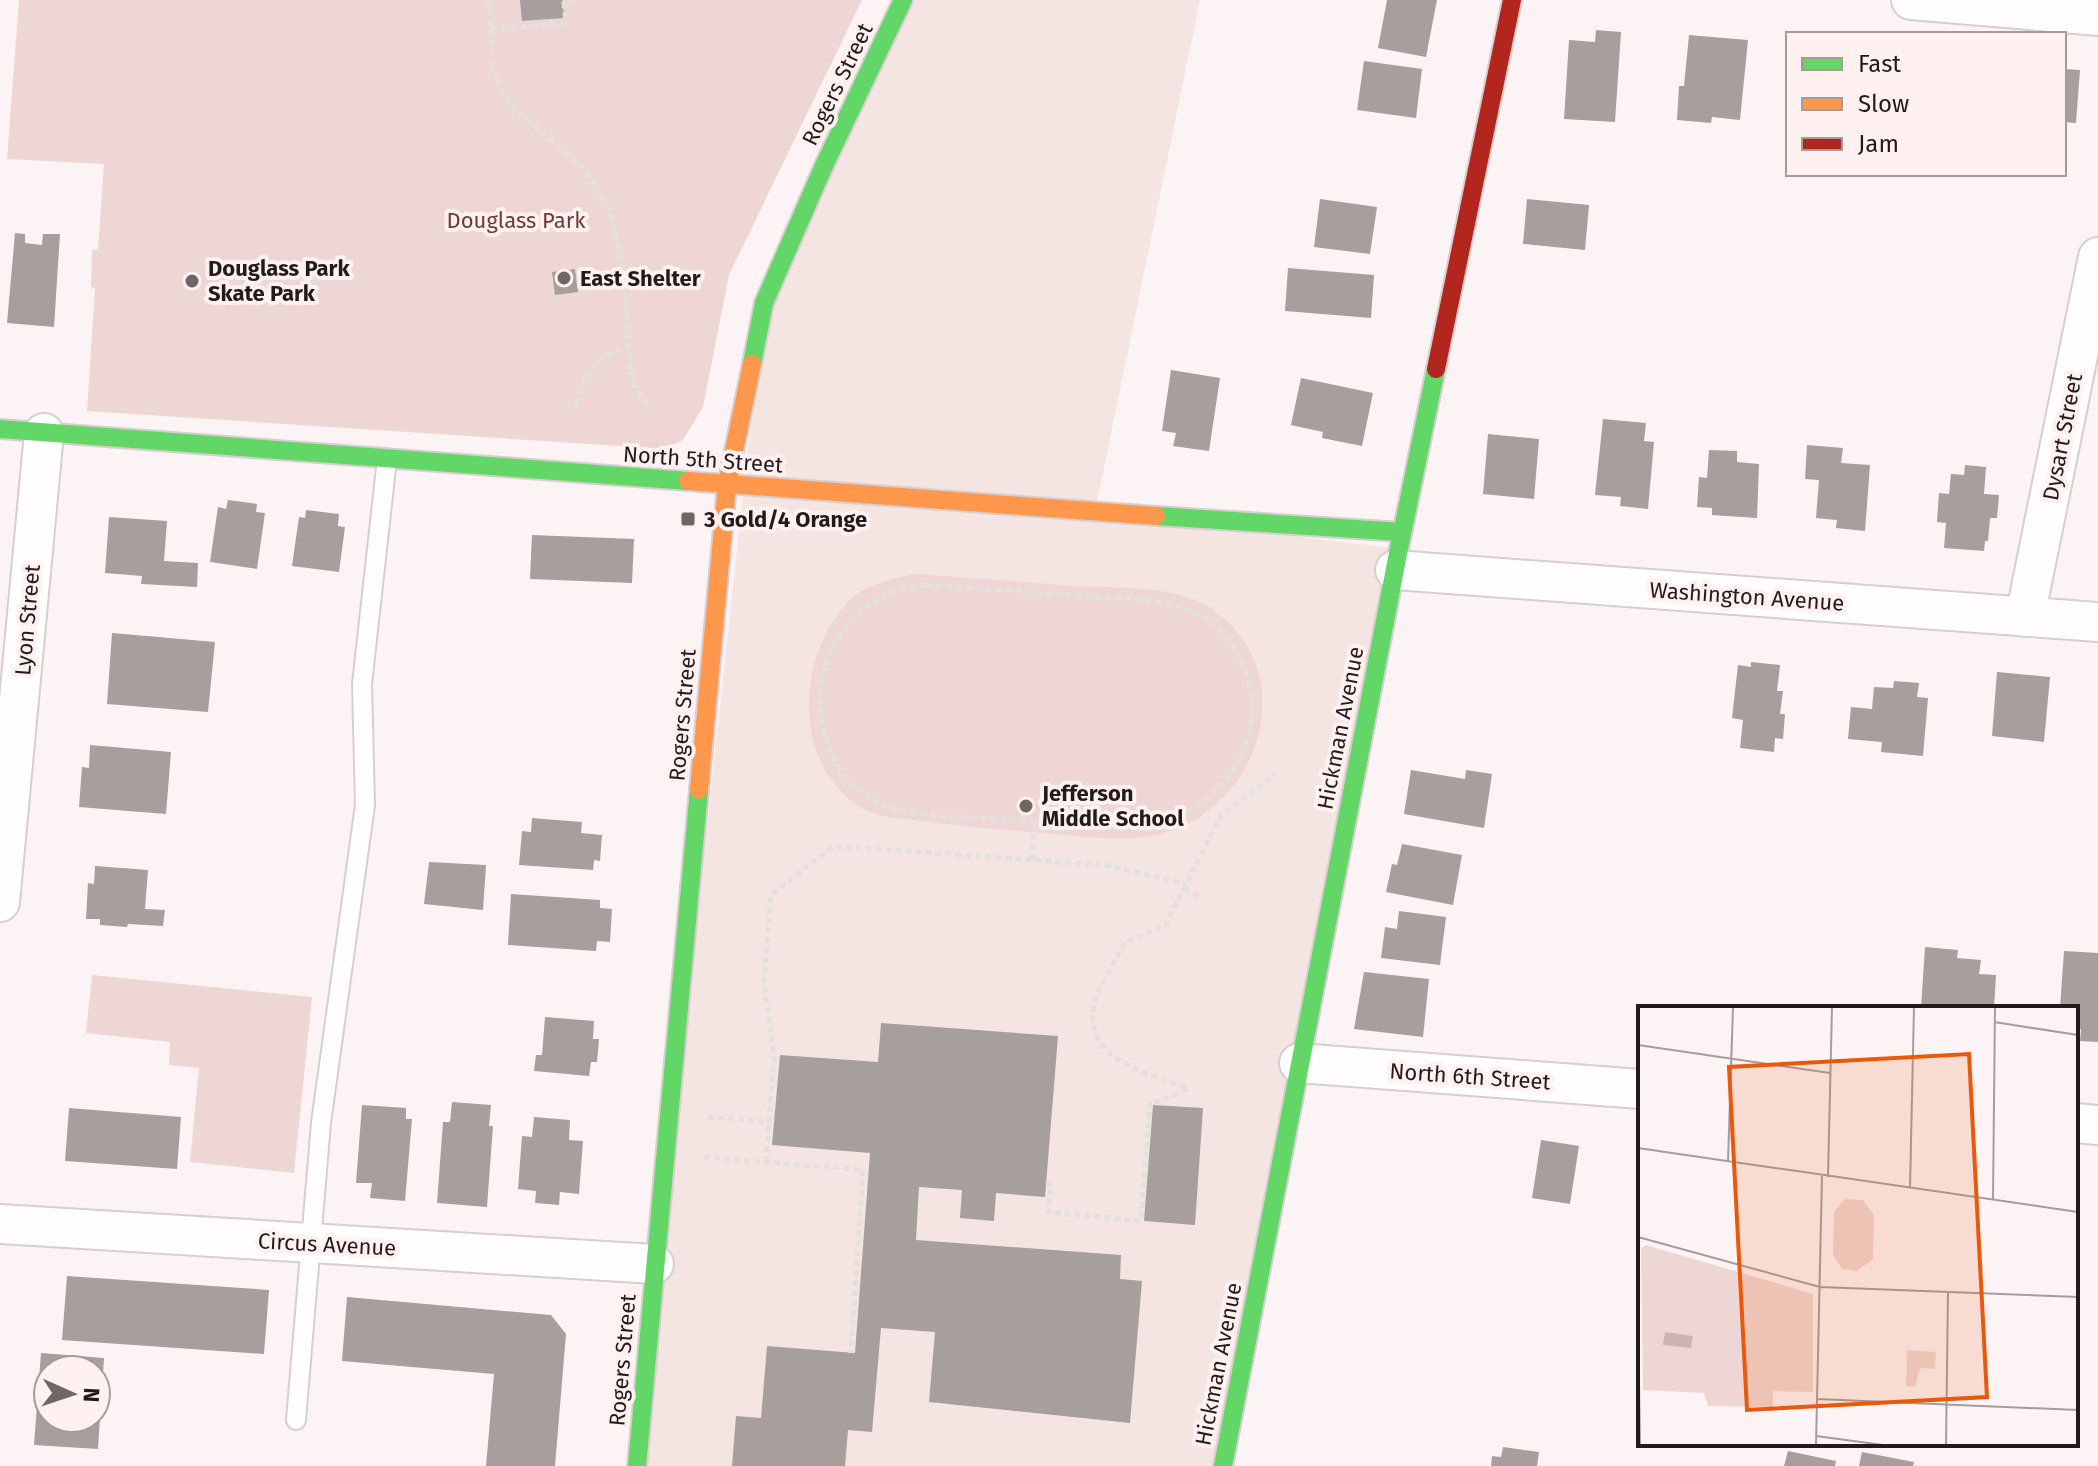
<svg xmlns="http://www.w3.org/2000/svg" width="2098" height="1466" viewBox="0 0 2098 1466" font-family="'Fira Sans',sans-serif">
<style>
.built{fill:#f4e4e2}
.green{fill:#eed6d4}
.building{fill:#a69f9e;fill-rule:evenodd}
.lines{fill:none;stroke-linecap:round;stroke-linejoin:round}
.lane-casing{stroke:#d7cfcf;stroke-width:22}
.street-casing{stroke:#d7cfcf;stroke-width:42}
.fast-casing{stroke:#d7cfcf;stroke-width:22}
.slow-casing{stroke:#d7cfcf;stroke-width:22}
.jam-casing{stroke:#d7cfcf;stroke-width:22}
.path{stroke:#e3e0e0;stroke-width:5;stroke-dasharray:6 4;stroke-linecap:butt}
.lane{stroke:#fffdfd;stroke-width:18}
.street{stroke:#fffdfd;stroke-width:38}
.fast{stroke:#63d668;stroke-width:18}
.slow{stroke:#ff974d;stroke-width:18}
.jam{stroke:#b3261e;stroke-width:18}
.poi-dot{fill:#6f6766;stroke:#fff1f0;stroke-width:3}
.labels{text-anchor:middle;stroke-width:8;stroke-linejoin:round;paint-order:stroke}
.street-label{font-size:22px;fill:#231b1a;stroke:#fff1f0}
.park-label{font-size:22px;fill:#6e3936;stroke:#fff1f0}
.poi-label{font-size:22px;font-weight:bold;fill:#231b1a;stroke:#fff1f0;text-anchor:start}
.inset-road{fill:none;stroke:#a59d9d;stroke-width:2}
.view{fill:#e8590c;fill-opacity:0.15;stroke:#e8590c;stroke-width:4}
.inset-edge{fill:none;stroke:#231b1a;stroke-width:4}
</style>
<rect width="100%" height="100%" fill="#fcf4f4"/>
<path class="built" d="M903,0H1200L1095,512L1409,550L1223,1466H637L764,303Z"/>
<g class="green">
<path d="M19,0H862L729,275L703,407L683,440L665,449L87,411L95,288L91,287L92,250L98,249L104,164L7,159Z"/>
<path d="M917,574C970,578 1022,582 1074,586C1118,589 1173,584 1210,608C1298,665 1267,791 1179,828C1147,842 1111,839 1077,836C1025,831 972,828 921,821C901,818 879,818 862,808C790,766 797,652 850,600C868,583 894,578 917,574Z"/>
<path d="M92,975L312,997L294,1173L190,1162L199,1068L169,1065L170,1042L86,1033Z"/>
</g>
<g class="building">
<path d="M520,0H563L564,18L522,21Z"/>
<path d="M1387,0H1437L1426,57L1378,48Z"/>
<path d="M1596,30L1621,32L1615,122L1564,119L1569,40L1595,42Z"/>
<path d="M1689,35L1748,40L1740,120L1712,117L1711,123L1677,120L1679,86H1684Z"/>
<path d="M1364,61L1422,69L1416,118L1357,110Z"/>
<path d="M2064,69L2080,70L2076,123L2064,122Z"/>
<path d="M1320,199L1377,207L1370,254L1314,247Z"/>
<path d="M1527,199L1589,205L1585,250L1523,244Z"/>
<path d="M15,233L25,234V243L42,245L43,234H60L54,327L7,323Z"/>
<path d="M1288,268L1374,275L1371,318L1285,311Z"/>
<path d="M575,269L578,292L555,295L552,272Z"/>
<path d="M1171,370L1220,378L1209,451L1173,446L1176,433L1162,431Z"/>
<path d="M1301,378L1373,393L1362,446L1322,438L1323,432L1291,425Z"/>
<path d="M1603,419L1646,423L1644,441L1654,442L1648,509L1620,506L1621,497L1595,495Z"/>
<path d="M1488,434L1539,439L1534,499L1483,494Z"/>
<path d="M1807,445L1843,448L1841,463L1870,465L1865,531L1836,528L1837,520L1816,518L1819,480L1805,479Z"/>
<path d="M1709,450L1737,451V462L1759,464L1757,518L1712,515V508L1697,507L1699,477L1707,478Z"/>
<path d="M1965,465L1986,467L1984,494L1999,495L1997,518H1990L1988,541H1985L1984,551L1944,548L1946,523L1937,522L1939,493L1949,494L1951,474L1964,475Z"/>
<path d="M228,500L257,504L256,512L265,513L257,569L210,562L218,507L226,509Z"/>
<path d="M306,510L339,514L338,526L345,527L339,572L292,566L299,517L305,518Z"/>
<path d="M109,517L167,521L164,561L198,563L197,587L141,584L142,576L105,573Z"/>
<path d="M532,535L634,539L632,583L530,579Z"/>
<path d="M112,633L215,642L208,712L107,704Z"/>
<path d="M1751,662L1780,665L1777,691H1783L1780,714H1785L1783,739L1775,738L1774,752L1740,748L1743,720L1732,718L1738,665L1751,667Z"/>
<path d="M1997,672L2050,677L2044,742L1992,736Z"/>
<path d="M1894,681L1919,683L1917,697L1928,698L1923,756L1881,752L1882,742L1848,739L1851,707L1872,709L1874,687L1893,688Z"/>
<path d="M90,745L171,752L166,814L79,807L82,767L89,768Z"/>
<path d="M1411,770L1465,779L1466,770L1492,774L1484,828L1404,814Z"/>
<path d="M532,818L582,822L581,833L602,835L600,861L594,860L593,870L519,865L522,831L531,832Z"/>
<path d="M1402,844L1462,855L1453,905L1386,892L1392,864L1397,865Z"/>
<path d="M429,862L486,865L483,910L424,904Z"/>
<path d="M95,866L148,870L145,909L165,910L163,926L128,924L127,927L100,925V919H86L88,883L94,884Z"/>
<path d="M511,894L600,900V908L612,909L610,942L597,941L596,951L508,945Z"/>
<path d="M1399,911L1446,917L1440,965L1381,958L1385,927L1397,929Z"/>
<path d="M1925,947L1958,950L1957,958L1981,960L1979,974L1996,975L1994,1008H1921Z"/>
<path d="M2064,951L2098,953V1042L2080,1041L2081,1029H2076V1008H2060Z"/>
<path d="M1364,972L1429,979L1423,1037L1354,1029Z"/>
<path d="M545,1017L594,1021L593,1039H599L597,1062H591L589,1076L534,1071L536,1055H542Z"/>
<path d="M881,1023L1058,1036L1045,1197L996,1193L994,1221L960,1218L962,1190L919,1187L916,1240L1121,1255L1120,1279L1142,1281L1130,1423L929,1402L935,1332L881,1328L872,1432L848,1430L845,1466H732L736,1416L761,1418L767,1346L855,1353L870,1153L772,1145L780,1055L878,1062Z"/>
<path d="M452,1102L491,1105L489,1126H493L487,1207L437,1203L443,1122H450Z"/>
<path d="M362,1105L406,1108V1119H412L405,1201L370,1198L372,1183H356Z"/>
<path d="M1153,1105L1203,1108L1195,1225L1144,1221Z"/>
<path d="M69,1108L181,1117L177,1169L65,1161Z"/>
<path d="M534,1117L570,1120L569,1140L583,1141L579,1194L560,1192L559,1205L535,1203L536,1191L518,1189L522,1136L532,1137Z"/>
<path d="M1541,1140L1579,1146L1570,1204L1532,1198Z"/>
<path d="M67,1276L269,1290L264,1354L62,1340Z"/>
<path d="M347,1297L551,1315L566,1334L555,1466H486L494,1374L342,1361Z"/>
<path d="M41,1353L104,1358L98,1449L34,1445ZM48,1370H96V1418H48Z"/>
<path d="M1503,1447L1539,1452L1537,1466H1491L1492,1456L1501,1457Z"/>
<path d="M1788,1451L1836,1461L1835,1466H1784Z"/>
<path d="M1862,1452L1914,1462L1913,1466H1859Z"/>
</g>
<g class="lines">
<g class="lane-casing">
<path id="lane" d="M296,1420L321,1123L365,805L362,684L387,459"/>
</g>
<g class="street-casing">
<g id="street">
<path d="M1911,0L2098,16"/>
<path d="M1395,570L2098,622"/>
<path d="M2025,617L2098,257"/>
<path d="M0,902L44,433"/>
<path d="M1299,1063L1640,1089"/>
<path d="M2076,1123L2098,1125"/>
<path d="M0,1224L654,1264"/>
</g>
</g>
<g class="fast-casing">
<g id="fast">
<path d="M752,364L764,303L823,168L903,0"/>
<path d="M0,429L688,481"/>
<path d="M1156,516L1402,532"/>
<path d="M637,1466L699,790"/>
<path d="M1223,1466L1399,548L1436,369"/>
</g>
</g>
<g class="slow-casing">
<g id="slow">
<path d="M688,481L1156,516"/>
<path d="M699,790L727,485L752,364"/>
</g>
</g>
<g class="jam-casing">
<path id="jam" d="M1436,369L1512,0"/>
</g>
<g class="path">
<path d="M489,0L493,65L501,90L515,109L587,172L610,211L624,272L630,368L635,388L651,407"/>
<path d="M491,29L566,23L564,3L579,0"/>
<path d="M577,284L625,277"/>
<path d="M576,405C586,370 593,358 629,347"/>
<path d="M926,585C979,588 1031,592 1084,596C1120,599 1164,597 1197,614C1219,624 1235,645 1244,667C1276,748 1210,822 1130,828C1082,825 1033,822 985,818C949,816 904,817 872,799C849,787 836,768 828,744C800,670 847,592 926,585Z"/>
<path d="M1032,860L1035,822"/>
<path d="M1184,889L1199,896"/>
<path d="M708,1117L769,1122"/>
<path d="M704,1157L863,1170L851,1353"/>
<path d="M766,1162L774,1055L764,984L771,895L833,846L1105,865L1186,884"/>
<path d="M1046,1183L1051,1184L1048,1212L1141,1221L1150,1102H1158L1188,1089C1152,1074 1085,1061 1093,1009C1096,990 1116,961 1125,942L1165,926L1221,815L1276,774"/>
</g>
<use href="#lane" class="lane"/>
<use href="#street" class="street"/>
<use href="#fast" class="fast"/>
<use href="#slow" class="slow"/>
<use href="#jam" class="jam"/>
</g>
<g class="poi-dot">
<circle cx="564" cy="278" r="8"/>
<circle cx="192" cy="281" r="8"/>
<rect x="680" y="511" width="16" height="16" rx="4"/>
<circle cx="1026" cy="806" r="8"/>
</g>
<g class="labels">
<g class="street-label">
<text transform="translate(837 84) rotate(-64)" y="8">Rogers Street</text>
<text transform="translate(2062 437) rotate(-79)" y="8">Dysart Street</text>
<text transform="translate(703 459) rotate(4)" y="8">North 5th Street</text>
<text transform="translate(1747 596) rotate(4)" y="8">Washington Avenue</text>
<text transform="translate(27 620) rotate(-85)" y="8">Lyon Street</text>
<text transform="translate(682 715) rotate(-85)" y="8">Rogers Street</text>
<text transform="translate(1340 728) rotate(-79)" y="8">Hickman Avenue</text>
<text transform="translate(1470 1076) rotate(4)" y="8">North 6th Street</text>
<text transform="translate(327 1244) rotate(3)" y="8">Circus Avenue</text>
<text transform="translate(622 1360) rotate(-85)" y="8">Rogers Street</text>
<text transform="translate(1218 1364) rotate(-79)" y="8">Hickman Avenue</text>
</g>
<g class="park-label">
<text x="516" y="228">Douglass Park</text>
</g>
<g class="poi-label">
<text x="208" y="276">Douglass Park<tspan x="208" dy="25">Skate Park</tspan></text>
<text x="580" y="286">East Shelter</text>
<text x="704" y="527">3 Gold/4 Orange</text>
<text x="1042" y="801">Jefferson<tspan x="1042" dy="25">Middle School</tspan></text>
</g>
</g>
<g transform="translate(1638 1006)">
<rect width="440" height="440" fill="#fcf4f4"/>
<path d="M207,193L225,194L236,209L235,253L219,265L204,263L195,249L196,206ZM8,239L175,288V386L135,385V401L70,400L66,387L5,384L3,242ZM269,344L298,346L297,363L282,362L277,381L268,380Z" fill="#eed6d4"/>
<path d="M27,326L55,330L53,342L25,339Z" fill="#d0b4b1"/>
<path class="inset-road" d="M356,16L440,29M0,39L192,67M0,142L440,206M90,156L95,1M190,171L194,1M272,182L276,1M355,193L357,1M0,231L182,281L440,291M0,306L2,439M179,393L440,404M178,430L245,439M178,439L184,170M308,439L310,286"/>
<path class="view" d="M331,48L349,391L109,404L91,61Z"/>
<rect width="440" height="440" class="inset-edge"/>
</g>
<rect x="1786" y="32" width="280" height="144" fill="#fff1f0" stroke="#a79b9a" stroke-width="2"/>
<rect x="1802" y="58" width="40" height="12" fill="#63d668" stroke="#a79b9a" stroke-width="2"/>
<text x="1858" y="72" font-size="24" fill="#231b1a">Fast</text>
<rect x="1802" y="98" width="40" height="12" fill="#ff974d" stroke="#a79b9a" stroke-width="2"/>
<text x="1858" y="112" font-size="24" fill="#231b1a">Slow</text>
<rect x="1802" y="138" width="40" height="12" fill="#b3261e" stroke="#a79b9a" stroke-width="2"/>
<text x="1858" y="152" font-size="24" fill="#231b1a">Jam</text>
<g transform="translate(72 1394) rotate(93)"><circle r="38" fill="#fff1f0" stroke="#a79b9a" stroke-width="2"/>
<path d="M0-6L14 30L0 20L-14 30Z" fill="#6f6766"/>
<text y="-12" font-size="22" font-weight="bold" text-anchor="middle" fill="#231b1a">N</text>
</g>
</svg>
